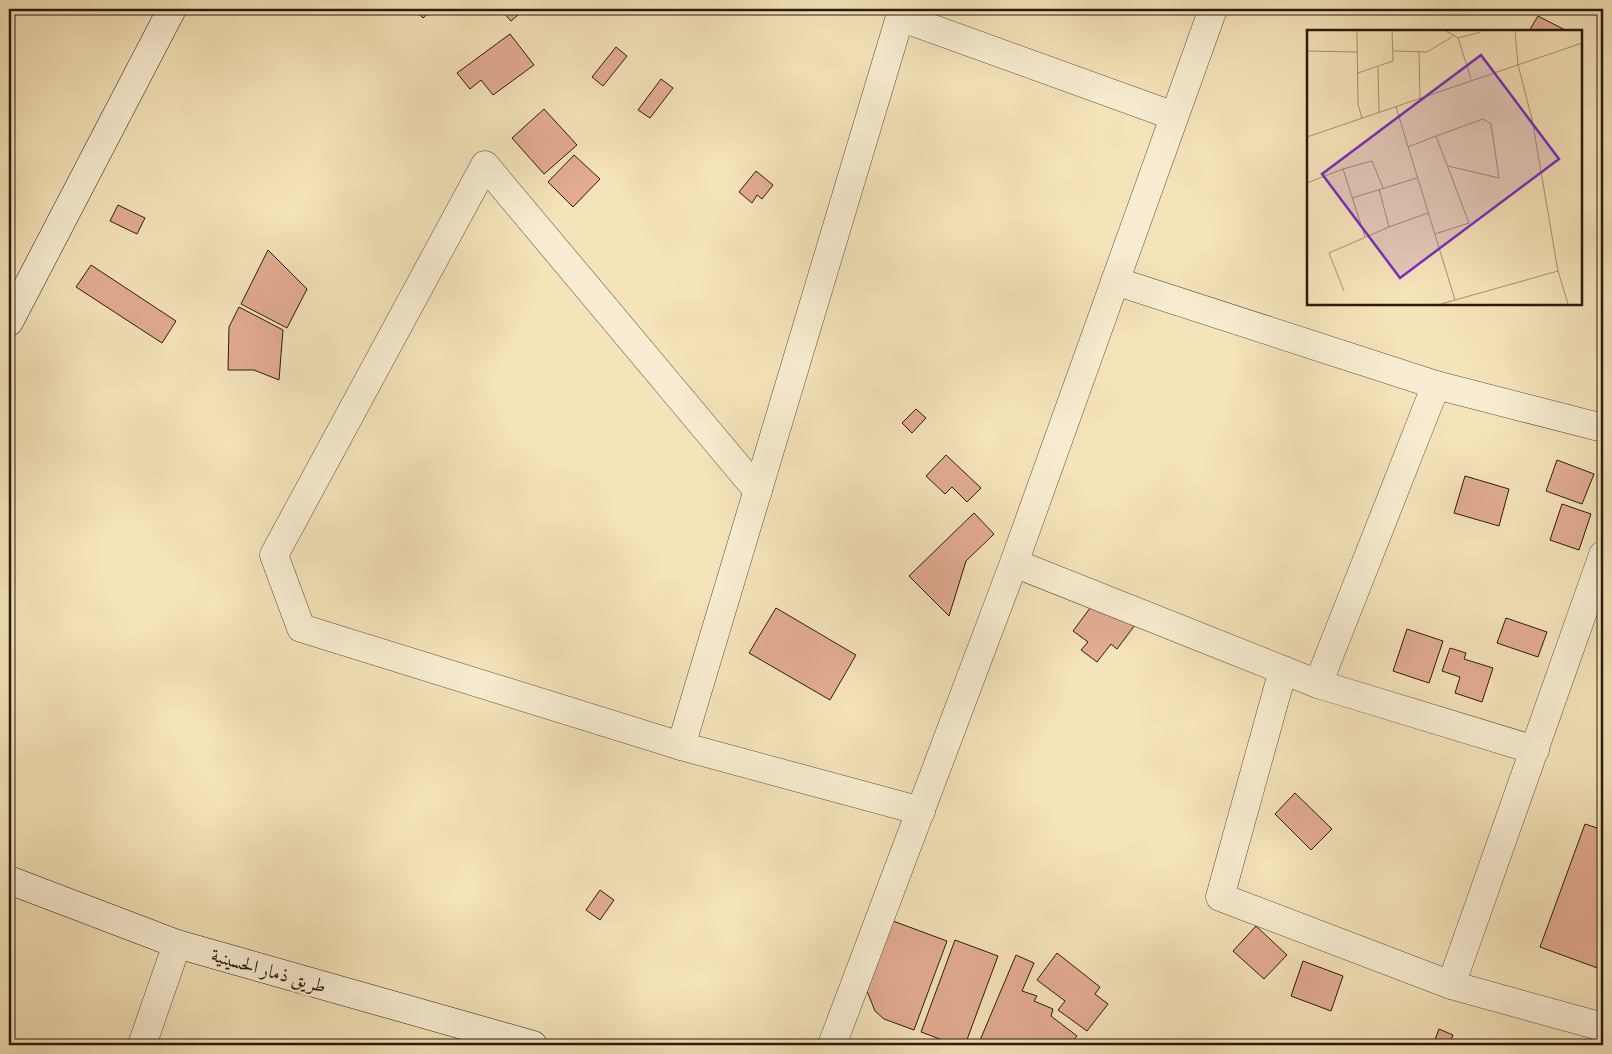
<svg xmlns="http://www.w3.org/2000/svg" width="1612" height="1054" viewBox="0 0 1612 1054" font-family="'Sorts Mill Goudy',Amiri,serif">
<style>
.building{fill:#e3ac93;stroke:#271c10}
.lines{fill:none;stroke-linecap:round;stroke-linejoin:round}
.street-casing{stroke:#5a4e3a;stroke-width:29}
.secondary-casing{stroke:#271c10;stroke-width:29}
.street{stroke:#f8edd2;stroke-width:28}
.secondary{stroke:#f8edd2;stroke-width:28}
.labels{text-anchor:middle;stroke-width:5;stroke-linejoin:round;paint-order:stroke}
.street-label{font-size:19px;fill:#271c10;stroke:#f8edd2}
.inset-road{fill:none;stroke:#a39375;stroke-width:1}
.view{fill:#7b2cbf;fill-opacity:0.15;stroke:#7b2cbf;stroke-width:2.5}
.inset-edge{fill:none;stroke:#271c10;stroke-width:2.5}
</style>
<rect width="100%" height="100%" fill="#f5e3b9"/>
<filter id="stains"><feTurbulence type="fractalNoise" baseFrequency=".004" numOctaves="4"/><feColorMatrix values="0 0 0 0 .2 0 0 0 0 .09 0 0 0 0 .02 0 0 0 .5 -.17"/></filter>
<radialGradient id="worn" r=".72"><stop offset=".6" stop-color="#630" stop-opacity="0"/><stop offset="1" stop-color="#630" stop-opacity=".3"/></radialGradient>
<g class="building">
<path d="M414,9H433L423,18Z"/>
<path d="M500,9H524V10L511,21Z"/>
<path d="M1538,16L1567,31H1529Z"/>
<path d="M510,34L534,65L493,95L481,80L470,89L457,73Z"/>
<path d="M616,47L627,56L603,86L592,77Z"/>
<path d="M661,79L673,88L650,118L638,110Z"/>
<path d="M544,109L577,145L544,174L512,138Z"/>
<path d="M574,155L600,179L573,207L548,182Z"/>
<path d="M756,171L773,185L762,199L757,195L752,203L739,192Z"/>
<path d="M118,205L145,218L137,234L110,221Z"/>
<path d="M268,250L307,289L287,328L241,304Z"/>
<path d="M91,265L176,321L162,343L76,287Z"/>
<path d="M239,307L283,330L279,380L254,370H228L229,327Z"/>
<path d="M916,409L926,418L912,433L902,423Z"/>
<path d="M946,455L981,488L967,502L952,487L945,494L926,476Z"/>
<path d="M1557,460L1594,474L1582,504L1546,491Z"/>
<path d="M1465,476L1509,489L1499,526L1454,513Z"/>
<path d="M1562,504L1591,514L1579,550L1550,540Z"/>
<path d="M974,513L994,534L966,561L949,616L909,576Z"/>
<path d="M1099,596L1135,625L1117,649L1111,644L1097,662L1081,650L1088,642L1073,631Z"/>
<path d="M776,608L856,655L830,700L749,653Z"/>
<path d="M1506,618L1547,632L1538,657L1497,643Z"/>
<path d="M1407,629L1443,641L1429,683L1393,671Z"/>
<path d="M1450,648L1466,653L1464,659L1493,668L1482,702L1455,693L1460,677L1442,671Z"/>
<path d="M1295,793L1332,829L1311,850L1275,814Z"/>
<path d="M1585,824L1603,830V970L1540,947Z"/>
<path d="M600,890L614,900L600,920L586,910Z"/>
<path d="M893,921L947,941L914,1030L884,1019L875,1011L867,991Z"/>
<path d="M1256,926L1287,955L1264,979L1233,951Z"/>
<path d="M955,940L998,956L965,1045H956L921,1032Z"/>
<path d="M1057,953L1100,987L1095,994L1108,1004L1087,1031L1058,1010L1065,1001L1037,980Z"/>
<path d="M1016,955L1034,963L1022,991L1037,996L1034,1001L1053,1009L1051,1016L1077,1036L1070,1045H978Z"/>
<path d="M1303,961L1343,976L1331,1011L1291,996Z"/>
<path d="M1439,1029L1453,1035L1449,1045H1433Z"/>
</g>
<g class="lines">
<g class="street-casing">
<g id="street">
<path d="M1115,281L1436,385"/>
<path d="M1603,555L1451,985L1603,1027"/>
<path d="M1014,563L1318,684L1535,750"/>
<path d="M1283,670L1220,897L1451,985"/>
<path d="M1318,684L1436,385L1603,428"/>
<path d="M681,746L301,628L274,555L485,165L758,491"/>
<path d="M921,811L681,746L900,17L1174,116"/>
<path d="M142,1045L177,944"/>
<path d="M832,1045L1014,563L1213,9"/>
</g>
</g>
<g class="secondary-casing">
<g id="secondary">
<path d="M9,322L172,9"/>
<path d="M9,880L177,944L533,1045"/>
</g>
</g>
<use href="#street" class="street"/>
<use href="#secondary" class="secondary"/>
</g>
<g class="labels">
<g class="street-label">
<text transform="translate(269 970) rotate(16)" y="7">طريق ذمار الحسينية</text>
</g>
</g>
<g transform="translate(1307 30)">
<rect width="275" height="275" fill="#f5e3b9"/>
<path class="inset-road" d="M50,1L51,74L55,88M139,1L151,8L174,2M208,1L211,35L225,89L251,241L261,274M151,8L164,49M0,21L51,22M87,21L120,22L145,7M112,22L113,69M71,37L72,83M51,43L86,31L85,1M89,77L148,270M129,106L176,89L184,94L192,148L141,136M0,107L275,13M101,117L129,106L162,193L128,204M36,139L65,131L76,158M0,153L36,139L58,207M45,168L110,148M82,197L121,183M37,261L22,223L82,197L72,159M134,274L251,241"/>
<path class="view" d="M174,25L252,129L93,248L15,144Z"/>
<rect width="275" height="275" class="inset-edge"/>
</g>
<rect width="1612" height="1054" fill="none" stroke="#f5e3b9" stroke-width="30"/>
<rect x="10" y="10" width="1592" height="1034" fill="none" stroke="#271c10" stroke-width="2.5"/>
<rect x="15" y="15" width="1582" height="1024" fill="none" stroke="#271c10"/>
<rect width="100%" height="100%" filter="url(#stains)"/>
<rect width="100%" height="100%" fill="url(#worn)"/>
</svg>
